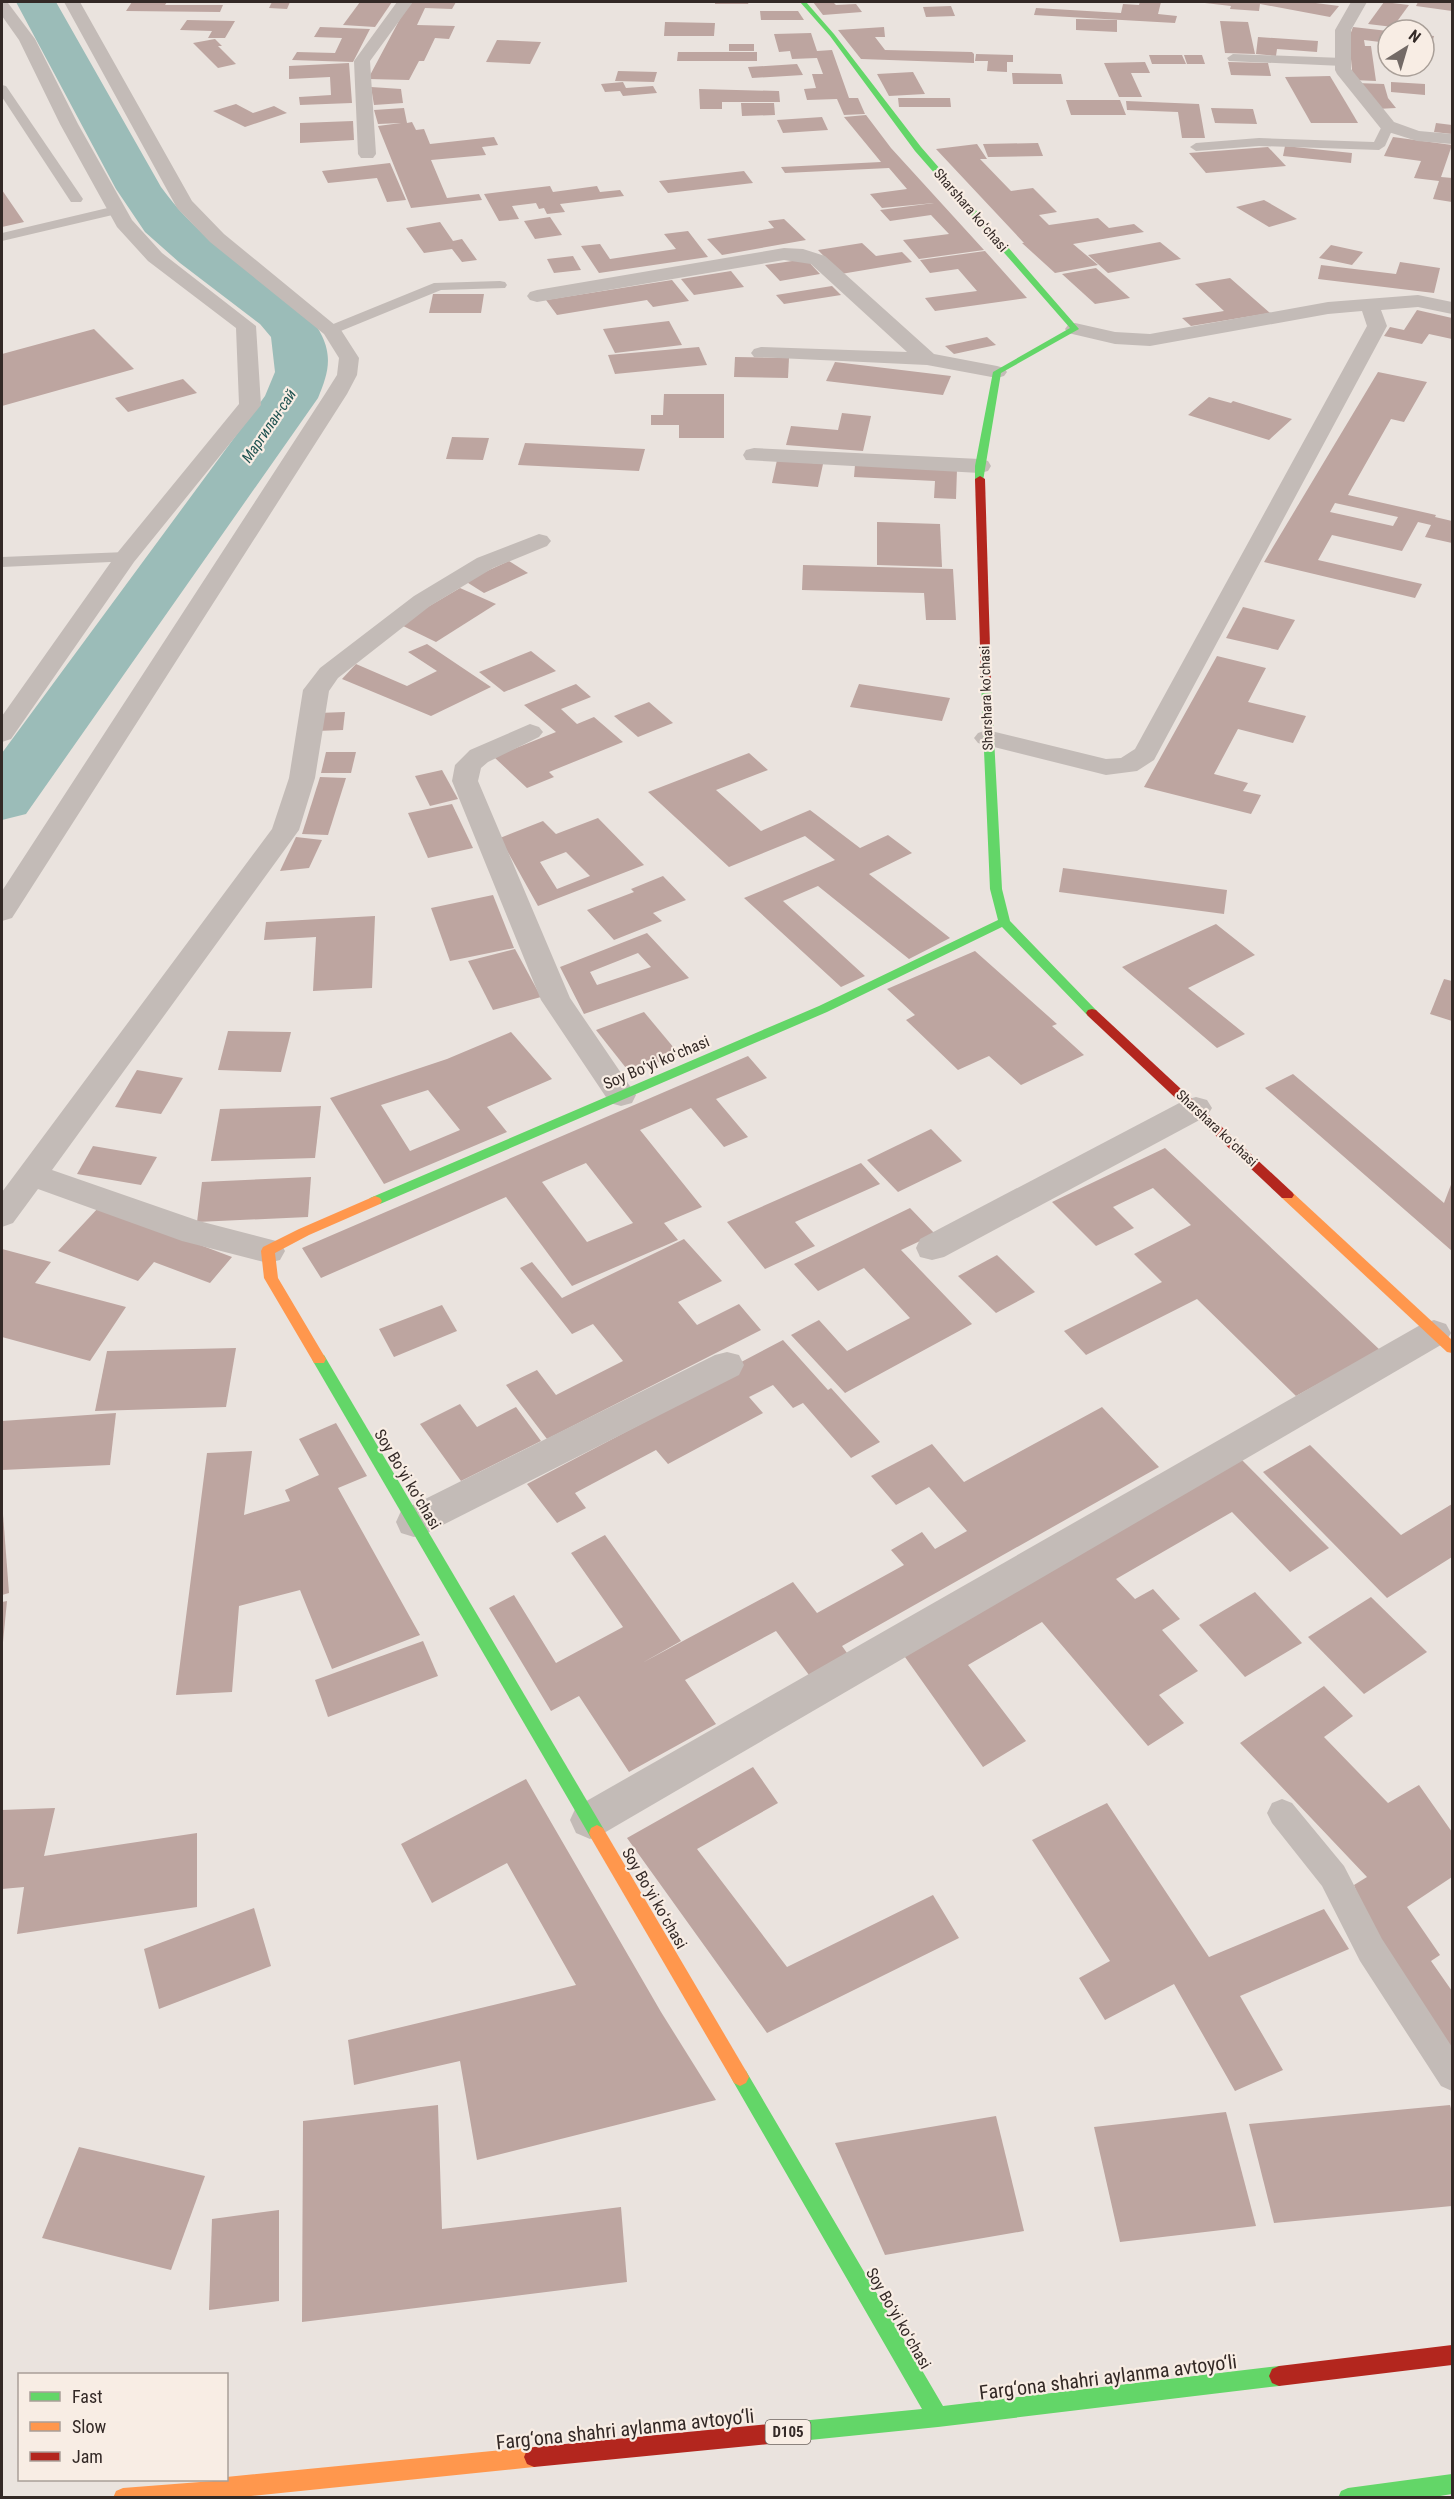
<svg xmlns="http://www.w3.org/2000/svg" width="1454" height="2499" viewBox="0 0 1454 2499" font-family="'Roboto Condensed',sans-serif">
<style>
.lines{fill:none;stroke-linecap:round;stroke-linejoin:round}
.river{fill:#9bbcb8;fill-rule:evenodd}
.building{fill:#bda5a0;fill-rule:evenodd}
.lane{fill:#c3bbb7;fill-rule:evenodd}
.street{fill:#c3bbb7;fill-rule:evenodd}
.fast{fill:#63d668;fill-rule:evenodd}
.slow{fill:#ff974d;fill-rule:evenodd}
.jam{fill:#b3261e;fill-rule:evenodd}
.labels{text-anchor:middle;stroke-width:4.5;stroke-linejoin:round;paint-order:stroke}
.far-street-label{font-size:14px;fill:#332926;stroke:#f8ede4}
.far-water-label{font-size:15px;font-style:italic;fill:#1e5250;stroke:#f8ede4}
.shield{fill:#f8ede4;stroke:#6e645f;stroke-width:1.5}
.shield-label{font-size:15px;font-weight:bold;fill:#332926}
.street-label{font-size:16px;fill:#332926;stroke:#f8ede4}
.near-street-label{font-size:20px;fill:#332926;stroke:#f8ede4}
</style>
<rect width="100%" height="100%" fill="#eae3de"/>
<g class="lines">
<path class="river" d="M16,2H56L161,187C177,209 194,227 215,243C249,269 304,297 322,336C333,359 327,376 318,398L26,814L2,820V753L265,396L275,372L271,337L260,324L180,263L145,232L116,189Z"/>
</g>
<g class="building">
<path d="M132,2H167L165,5H223L220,12L126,11Z"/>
<path d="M272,2H290L287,9L269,8Z"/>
<path d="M360,2H392L375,27L343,25Z"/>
<path d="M409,2H456L452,9L425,8L417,25L455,26L449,39L435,38L424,61H419L409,80L368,79Z"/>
<path d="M715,2H749L748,4H715Z"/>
<path d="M813,2H833L836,5L856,4L862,12L823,15Z"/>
<path d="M1140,2H1161L1158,14L1177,16L1175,23L1034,15L1036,8L1121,13L1123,4L1139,5Z"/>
<path d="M1196,2H1308L1339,6L1330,17L1260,4L1259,11L1230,9L1231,6Z"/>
<path d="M1384,2L1409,5L1393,27L1368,24Z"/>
<path d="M1418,2H1452V11L1416,6Z"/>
<path d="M951,6L955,16L926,17L923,7Z"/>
<path d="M760,11H798L804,20H761Z"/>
<path d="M1076,19L1117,20V32L1076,30Z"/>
<path d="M187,20L235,21L225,38H208L212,31L180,30Z"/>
<path d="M1220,21L1248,22L1255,54L1225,53Z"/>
<path d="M665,22L715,23L714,36H664Z"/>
<path d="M320,27L370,29L353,62L292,60L297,52L335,53L342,38L314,37Z"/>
<path d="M884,27L885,37H875L885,50L972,52L974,54V63L861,59L838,30Z"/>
<path d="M1353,27L1388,31V43L1364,40L1365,46H1371L1376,81L1353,80L1349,38Z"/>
<path d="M811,33L817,51L832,50L849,98H858L865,114L844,115L837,99L807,100L804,89L816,88L812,74H823L817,58L792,59L790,51L779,52L774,34Z"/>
<path d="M1424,35L1434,36L1431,47H1424Z"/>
<path d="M1258,37L1318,41L1317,52L1277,49L1276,56L1256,54Z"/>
<path d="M215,39L222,46H218L236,64L218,68L193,43Z"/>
<path d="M497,40L541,42L530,64L486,62Z"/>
<rect x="729" y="44" width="25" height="7"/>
<path d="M678,52H757V61H677Z"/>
<path d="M976,54L1013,55V62H1007V72L987,71L988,61H975Z"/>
<path d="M1149,55H1182L1186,64H1152Z"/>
<path d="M1184,55H1202L1205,64H1187Z"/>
<path d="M1145,62L1150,73H1131L1142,97H1119L1104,63Z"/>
<path d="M1228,62L1268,63L1271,76L1231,75Z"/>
<path d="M349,63L352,103L300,105L299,97L331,95L330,77L289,79V66Z"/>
<path d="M797,64L803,75L752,78L748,67Z"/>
<path d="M618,71L657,72L654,82L615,81Z"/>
<path d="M913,72L925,94L889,96L877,74Z"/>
<path d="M1012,73L1061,74L1063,84H1013Z"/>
<path d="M1330,76L1348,106L1358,123H1311L1285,77Z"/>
<path d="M623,82L626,88L653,86L657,93L623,96L620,91L605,92L601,84Z"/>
<path d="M1391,82L1425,84V95L1391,92Z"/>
<path d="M1356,83L1384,84L1388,98L1396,108L1377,109Z"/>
<path d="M371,87L401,89L403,103L374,105Z"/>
<path d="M699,89L779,91L780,102H722V109H700Z"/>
<path d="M898,98H950L951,107H899Z"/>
<path d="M1066,100H1120L1126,115H1071Z"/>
<path d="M1126,101L1199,104L1205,138H1182L1178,112L1127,110Z"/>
<path d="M741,103H774L775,115L742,116Z"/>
<path d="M236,104L253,113L274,106L287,113L245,127L213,111Z"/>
<path d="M404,108L407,123L412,122L416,130L424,129L430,144L494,137L498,145L482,147L486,155L431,160L447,198L479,194L482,200L411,208L378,126L401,123L378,124L374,110Z"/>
<path d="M1211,108L1253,109L1257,124L1215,123Z"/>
<path d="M866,115L891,148L984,250L919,259L903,240L949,234L931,215L890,221L880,210L934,203L882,208L870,194L907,189L889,168L785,173L781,167L881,162L844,117Z"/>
<path d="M822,117L828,130L783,133L777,120Z"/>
<path d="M353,121L354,140L300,143V123Z"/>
<path d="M1436,123L1452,125V134L1434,132Z"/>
<path d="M1393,137L1452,145L1441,177L1452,178V202L1433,199L1439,181L1414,178L1421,161L1384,156Z"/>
<path d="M1038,143L1043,156L988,157L983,144Z"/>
<path d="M977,144L987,159H980L1011,191L1033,188L1057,212L1039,215L1049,225L1098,218L1109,228L1134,224L1144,232L1073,244L1098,265L1055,273L1022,243H1024L936,149Z"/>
<path d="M1285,146L1352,153L1351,163L1283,156Z"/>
<path d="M1268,147L1286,166L1206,173L1189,153Z"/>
<path d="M390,163L406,200L387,202L377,178L328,183L322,171Z"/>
<path d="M744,171L753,183L668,193L659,181Z"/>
<path d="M550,186L553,192L597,186L600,192L620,190L624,196L560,204L565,212L547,214L544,208L539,209L536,203L512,206L519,219L499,221L484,194Z"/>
<path d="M2,190L24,222L2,227Z"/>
<path d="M1264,200L1297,219L1269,227L1236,207Z"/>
<path d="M550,217L562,235L535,239L524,221Z"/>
<path d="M784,219L806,240L722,255L707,239L774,228L768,221Z"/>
<path d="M440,222L453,241L462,239L477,260L462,262L452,249L424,253L406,228Z"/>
<path d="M688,231L708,257L599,273L581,246L600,244L610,259L676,249L664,234Z"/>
<path d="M1160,242L1181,259L1108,273L1088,255Z"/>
<path d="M862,243L876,256L902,252L912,262L841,274L818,250Z"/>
<path d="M1331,245L1363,252L1352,265L1319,258Z"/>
<path d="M985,251L1027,298L935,311L925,298L977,291L958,269L930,273L920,260Z"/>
<path d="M573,256L581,270L554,273L547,259Z"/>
<path d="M806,259L820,274L780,281L765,265Z"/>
<path d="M1400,262L1440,268L1434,293L1318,279L1321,265L1396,274Z"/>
<path d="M1096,268L1130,298L1095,304L1062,274Z"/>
<path d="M731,271L744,287L694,295L681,279Z"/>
<path d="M1230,278L1270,313L1191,326L1182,318L1224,311L1195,284Z"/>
<path d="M672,280L689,301L653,307L647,300L557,315L546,300Z"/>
<path d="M832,286L841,295L784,304L776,295Z"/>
<path d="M433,294H484L481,313H429Z"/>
<path d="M1417,310L1452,318V339L1429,334L1422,344L1384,336L1390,327L1404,330Z"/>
<path d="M669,321L682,345L615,353L603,329Z"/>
<path d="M94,329L134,369L2,406V354Z"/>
<path d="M987,337L996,345L954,354L945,346Z"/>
<path d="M699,347L707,365L615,374L608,355Z"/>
<path d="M735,357L789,358L788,378L734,377Z"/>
<path d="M835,362L951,376L943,395L826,381Z"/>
<path d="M1378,372L1427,382L1404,422L1391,419L1348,495L1436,515L1435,517L1452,521V543L1425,537L1431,525L1418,522L1402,551L1332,535L1318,560L1422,584L1415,598L1264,562ZM1335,503L1398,517L1393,526L1330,512Z"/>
<path d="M183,379L197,393L128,412L115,398Z"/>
<path d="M664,394H724V438H679V425H651V415H663Z"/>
<path d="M1209,397L1231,403L1233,401L1292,419L1269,440L1188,415Z"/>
<path d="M842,413L871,416L863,451L786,445L791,426L838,430Z"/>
<path d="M452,437L489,438L483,460L446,459Z"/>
<path d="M525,443L645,449L639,471L518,465Z"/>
<path d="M777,460L823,464L818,487L772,483Z"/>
<path d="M855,465L957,469L956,499L934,498L935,481L854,477Z"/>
<path d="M877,522L940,524L942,567L877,565Z"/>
<path d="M509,561L528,573L484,593L465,581Z"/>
<path d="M803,565L953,569L956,620H926L924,593L802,590Z"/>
<path d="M460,588L496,604L436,642L399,624Z"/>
<path d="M1243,607L1295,620L1278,650L1226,638Z"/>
<path d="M427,644L491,687L431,716L342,679L356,664L407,686L437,671L408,652Z"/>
<path d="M531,651L556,671L504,692L479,672Z"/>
<path d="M1217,656L1266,668L1248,702L1306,716L1293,743L1238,729L1214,774L1248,783L1243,791L1261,795L1251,814L1144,787Z"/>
<path d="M576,684L591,697L561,709L577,724L594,717L623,742L549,772L554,777L527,788L494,757L556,732L524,705Z"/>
<path d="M859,684L950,698L942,721L850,707Z"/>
<path d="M649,702L673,723L638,737L614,716Z"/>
<path d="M345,712L343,730L316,731L318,713Z"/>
<path d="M326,752H356L351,773H321Z"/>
<path d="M749,753L768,770L716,790L761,831L810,810L860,848L888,835L912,853L869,874L950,938L909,959L818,886L783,901L865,976L841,987L744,898L835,860L805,836L729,867L648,792Z"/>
<path d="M442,770L458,799L430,806L415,776Z"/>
<path d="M320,777L346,778L328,835L302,834Z"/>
<path d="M452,804L473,848L428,858L408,813Z"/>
<path d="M598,818L644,865L538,906L500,838L543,821L556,834ZM566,852L590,876L557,889L540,862Z"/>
<path d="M296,837L322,840L309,868L280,871Z"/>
<path d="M1063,868L1227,890L1224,914L1059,892Z"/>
<path d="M663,876L686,900L653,913L662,921L614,940L587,910L634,892L631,889Z"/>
<path d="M493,895L514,948L450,961L431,908Z"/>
<path d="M375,916L372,988L313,991L316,937L264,940L266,922Z"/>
<path d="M1216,924L1255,955L1188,988L1245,1034L1217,1048L1122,967Z"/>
<path d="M647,933L689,978L584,1014L560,967ZM638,953L651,967L597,985L590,972Z"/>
<path d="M515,949L541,997L493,1010L468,961Z"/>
<path d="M975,951L1057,1024L1052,1026L1084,1055L1021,1085L989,1056L958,1070L906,1020L915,1015L887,989Z"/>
<path d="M1444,979L1452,981V1021L1430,1014Z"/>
<path d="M644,1012L679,1054L630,1073L596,1030Z"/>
<path d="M228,1031L291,1032L281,1072L218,1070Z"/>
<path d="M511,1032L552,1079L487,1107L507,1132L384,1184L330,1098L447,1059ZM428,1090L460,1130L410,1151L381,1105Z"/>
<path d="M748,1056L767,1078L716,1099L748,1137L724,1147L691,1108L640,1130L702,1207L664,1223L678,1240L572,1286L506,1197L321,1278L302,1248ZM586,1163L633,1223L587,1242L542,1182Z"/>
<path d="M137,1070L183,1078L161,1114L115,1107Z"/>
<path d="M1293,1074L1444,1203L1452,1182V1251L1265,1088Z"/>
<path d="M321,1106L315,1158L211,1161L220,1109Z"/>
<path d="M931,1129L962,1161L898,1192L867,1160Z"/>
<path d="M93,1146L157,1157L141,1185L77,1174Z"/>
<path d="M1165,1148L1380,1350L1296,1396L1197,1299L1086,1355L1064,1331L1162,1282L1134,1254L1191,1225L1153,1188L1113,1207L1134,1228L1096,1246L1052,1202Z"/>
<path d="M861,1163L880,1184L795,1222L815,1246L765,1269L727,1222Z"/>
<path d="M311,1177L308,1217L197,1222L202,1182Z"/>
<path d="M99,1207L232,1257L210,1283L154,1262L138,1281L58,1251Z"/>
<path d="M910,1208L935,1234L901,1250L972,1324L845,1393L791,1335L819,1320L847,1351L910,1318L864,1268L818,1291L794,1264Z"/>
<path d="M684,1239L722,1281L678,1302L697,1325L739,1304L761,1330L547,1439L506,1385L537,1370L556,1395L623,1361L593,1324L572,1334L520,1268L532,1262L562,1298Z"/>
<path d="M2,1249L51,1262L35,1283L126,1307L90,1361L2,1337Z"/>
<path d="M997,1255L1035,1292L996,1313L958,1276Z"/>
<path d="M442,1305L457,1331L394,1357L379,1329Z"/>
<path d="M783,1340L828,1390L831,1388L880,1442L851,1458L803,1403L793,1408L773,1385L749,1397L763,1413L668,1464L656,1450L575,1493L586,1508L557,1523L527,1484L732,1376L726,1370Z"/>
<path d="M236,1348L226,1407L95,1411L107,1351Z"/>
<path d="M460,1404L477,1427L516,1407L541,1441L461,1481L420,1424Z"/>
<path d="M1102,1407L1159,1467L842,1646L847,1653L809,1675L776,1631L685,1680L716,1724L629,1772L579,1696L551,1711L489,1608L514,1595L556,1663L623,1627L571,1553L605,1535L681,1641L642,1663L793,1582L817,1613L904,1565L891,1550L922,1532L935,1549L967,1531L929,1487L896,1505L871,1476L932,1444L964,1482Z"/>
<path d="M116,1413L110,1465L2,1470V1421Z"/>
<path d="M336,1423L367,1476L338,1488L420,1635L332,1669L300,1590L239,1606L232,1692L176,1695L207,1453L252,1451L244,1515L290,1501L285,1490L319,1475L299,1439Z"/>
<path d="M1310,1445L1401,1535L1452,1504V1557L1387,1598L1263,1472Z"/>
<path d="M1240,1458L1329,1548L1290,1572L1232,1512L1116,1579L1135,1599L1153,1589L1180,1619L1162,1630L1198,1671L1159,1695L1184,1723L1148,1746L1042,1622L968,1665L1026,1741L983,1767L900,1650Z"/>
<path d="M2,1501L9,1593L2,1595Z"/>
<path d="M1255,1592L1302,1643L1245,1677L1199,1625Z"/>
<path d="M1371,1597L1427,1652L1364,1694L1308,1637Z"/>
<path d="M7,1601L3,1642H2V1602Z"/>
<path d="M423,1641L438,1676L328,1717L315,1680Z"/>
<path d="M1324,1686L1353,1716L1324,1737L1388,1803L1419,1785L1452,1832V1877L1407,1907L1440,1955L1431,1961L1452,1991V2057L1371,1932L1354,1885L1367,1877L1240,1743Z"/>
<path d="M753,1767L778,1803L697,1849L787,1967L933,1895L959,1938L767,2033L627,1838Z"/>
<path d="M526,1779L661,2012L716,2100L477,2160L460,2061L354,2085L348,2040L576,1985L507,1863L432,1903L401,1844Z"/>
<path d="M1107,1803L1209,1957L1324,1909L1349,1949L1240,1996L1283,2070L1235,2091L1174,1984L1105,2020L1079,1978L1110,1961L1032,1840Z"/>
<path d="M55,1808L44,1856L197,1833V1907L17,1934L24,1887L2,1889V1810Z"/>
<path d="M254,1908L271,1966L159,2009L144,1949Z"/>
<path d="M438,2105L442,2229L621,2207L627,2282L302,2322L303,2121Z"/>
<path d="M1450,2105L1452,2112V2206L1274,2223L1249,2124Z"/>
<path d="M1226,2112L1256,2226L1120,2242L1094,2127Z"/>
<path d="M996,2116L1024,2231L885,2255L835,2143Z"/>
<path d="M79,2147L205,2176L171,2270L42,2238Z"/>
<path d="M279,2210V2301L209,2310L212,2219Z"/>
</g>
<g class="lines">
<g class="lane">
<path d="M1233,54L1343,58L1349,62L1343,66L1229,61L1227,58Z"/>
<path d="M2,85L6,86L83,199L81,202H71L69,199L2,97Z"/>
<path d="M1388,122L1394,126L1385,146L1379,150L1259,146L1196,151L1190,147L1196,143L1259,138L1374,142L1382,126Z"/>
<path d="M116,206L123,210L121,213L2,241V233Z"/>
<path d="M500,281L505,282L507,285L505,288L441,290L336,333L331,334L324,330L326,327L434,283Z"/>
<path d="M126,552L132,553L135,557L132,561L2,567V557Z"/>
<path d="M1282,1799L1292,1803L1344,1866L1382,1939L1452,2047V2091L1441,2086L1360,1961L1322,1886L1272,1823L1267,1813L1272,1803Z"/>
</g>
<g class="street">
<path d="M2,2L8,3L35,39L78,124L132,220L162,253L256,326L261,405L134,562L11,739L2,742V716L118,552L239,404L236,328L148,261L117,227L60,124L19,40L2,16Z"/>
<path d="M64,2H80L192,201L224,234L341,330L359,358L357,375L347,394L12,918L2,921V891L325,394L337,375L339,358L324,334L210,242L177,208Z"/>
<path d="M397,2H413L370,61L376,154L373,158H361L358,154L354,61Z"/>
<path d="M1351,2H1367L1351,30V69L1394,122L1419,131L1452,134V144L1417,141L1382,130L1337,74L1335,70V30Z"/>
<path d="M784,248L803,249L825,256L934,354L997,366L1004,368L1007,372L1004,376L997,378L927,365L754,357L751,353L754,349L761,347L907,352L811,264L784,260L537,302L530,300L527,296L530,292L537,290Z"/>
<path d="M1418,295L1452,302V314L1418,307L1381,310L1387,326L1154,760L1137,771L1106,775L978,743L974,738L978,733L987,730L1106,759L1121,758L1135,749L1367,326L1362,311L1328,314L1150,346L1115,344L1068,333L1065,329L1068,325L1075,323L1115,332L1150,334L1328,302Z"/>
<path d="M754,448L980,459L988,461L991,466L988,471L980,473L746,460L743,455L746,450Z"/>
<path d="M539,534L547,536L551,541L547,546L493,568L430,606L338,678L329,691L315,778L299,830L52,1170L199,1221L280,1242L285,1251L280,1260L268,1263L182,1241L38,1189L13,1223L2,1227V1192L272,829L289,778L303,690L320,668L414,596L477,558Z"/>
<path d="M530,724L539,727L543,732L539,737L488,762L481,768L478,781L570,998L636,1095L632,1103L621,1106L610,1103L541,1000L452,781L455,765L470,750Z"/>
<path d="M1196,1097L1207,1100L1212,1108L1207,1116L944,1257L932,1260L920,1257L916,1248L920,1239L1185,1100Z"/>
<path d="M1434,1320L1446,1324L1451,1333L1446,1342L604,1833L590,1839L576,1833L570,1820L576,1807L1422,1324Z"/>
<path d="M727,1352L739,1355L744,1365L739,1375L427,1533L414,1537L401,1533L396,1522L401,1511L715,1355Z"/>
</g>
<g class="fast">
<path d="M800,2H806L834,34L921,147L1079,329L1001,373L983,481L975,479V466L993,372L1070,328L915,151L830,36Z"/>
<path d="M986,678L991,681L1002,889L1010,921L1096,1010L1098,1013L1096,1016H1088L1002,927L827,1012L380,1204H370L368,1201L370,1198L819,1006L998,920L990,889L981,681Z"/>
<path d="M319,1354L324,1355L603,1828L605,1833L603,1838L597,1841L591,1838L314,1363L312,1359L314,1355Z"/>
<path d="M740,2068L746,2071L943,2406L1279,2366L1286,2369L1289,2376L1286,2383L1279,2386L938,2427L780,2443L773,2440L770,2433L773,2426L780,2423L922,2409L734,2083L731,2077L734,2071Z"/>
<path d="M1452,2474V2494L1428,2498H1338L1341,2491L1348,2488Z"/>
</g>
<g class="slow">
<path d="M1287,1190L1292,1192L1452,1340V1353L1447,1352L1282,1198L1280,1195L1282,1192Z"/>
<path d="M375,1196L380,1198L382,1201L380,1204L309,1235L275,1253L278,1278L326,1359L324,1363H314L264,1278L261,1251L263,1247L299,1229Z"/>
<path d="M597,1825L603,1828L746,2071L749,2077L746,2083L740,2086L734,2083L591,1838L589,1833L591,1828Z"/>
<path d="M534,2447L541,2450L544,2457L541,2464L534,2467L231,2498H113L116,2491L123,2488L226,2480V2477Z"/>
</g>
<g class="jam">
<path d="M980,476L985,479L991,681L986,684L981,681L975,479Z"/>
<path d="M1092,1009L1096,1010L1292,1192L1294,1195L1292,1198H1282L1088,1016L1086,1013L1088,1010Z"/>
<path d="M1452,2345V2365L1279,2386L1272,2383L1269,2376L1272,2369L1279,2366Z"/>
<path d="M780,2423L787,2426L790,2433L787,2440L780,2443L534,2467L527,2464L524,2457L527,2450L534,2447Z"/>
</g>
</g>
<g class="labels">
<g class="far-street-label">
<text transform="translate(971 210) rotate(49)" y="5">Sharshara koʻchasi</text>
<text transform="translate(986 698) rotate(-92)" y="5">Sharshara koʻchasi</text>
<text transform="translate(1217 1128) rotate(43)" y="5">Sharshara koʻchasi</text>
</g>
<g class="far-water-label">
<text transform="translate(269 426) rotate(-56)" y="5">Маргилан-сай</text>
</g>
<rect class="shield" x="765.5" y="2420" width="45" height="24" rx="4.5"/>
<g class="shield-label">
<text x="788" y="2437">D105</text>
</g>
<g class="street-label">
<text transform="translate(656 1062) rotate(-23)" y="6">Soy Boʻyi koʻchasi</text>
<text transform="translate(408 1479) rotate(59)" y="6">Soy Boʻyi koʻchasi</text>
<text transform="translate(655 1898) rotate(60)" y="6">Soy Boʻyi koʻchasi</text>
<text transform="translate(899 2318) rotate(60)" y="6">Soy Boʻyi koʻchasi</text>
</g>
<g class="near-street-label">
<text transform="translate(1108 2377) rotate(-7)" y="7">Farg‘ona shahri aylanma avtoyo‘li</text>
<text transform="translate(625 2429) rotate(-6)" y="7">Farg‘ona shahri aylanma avtoyo‘li</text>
</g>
</g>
<rect width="1454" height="2499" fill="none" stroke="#332926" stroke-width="6"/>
<rect x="18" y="2373" width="210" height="108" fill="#f8ede4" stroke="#a99f98" stroke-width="1.5"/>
<rect x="30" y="2392" width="30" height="9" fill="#63d668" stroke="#a99f98" stroke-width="1.5"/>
<text x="72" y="2403" font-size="18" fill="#332926">Fast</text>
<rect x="30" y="2422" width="30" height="9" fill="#ff974d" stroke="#a99f98" stroke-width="1.5"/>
<text x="72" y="2433" font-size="18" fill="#332926">Slow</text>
<rect x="30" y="2452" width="30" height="9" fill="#b3261e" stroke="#a99f98" stroke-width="1.5"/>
<text x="72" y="2463" font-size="18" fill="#332926">Jam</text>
<g transform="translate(1406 48) rotate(37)"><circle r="28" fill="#f8ede4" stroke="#a99f98" stroke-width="1.5"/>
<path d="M0-4.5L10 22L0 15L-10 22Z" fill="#736a66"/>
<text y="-9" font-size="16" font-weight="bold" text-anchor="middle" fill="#332926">N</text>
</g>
</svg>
